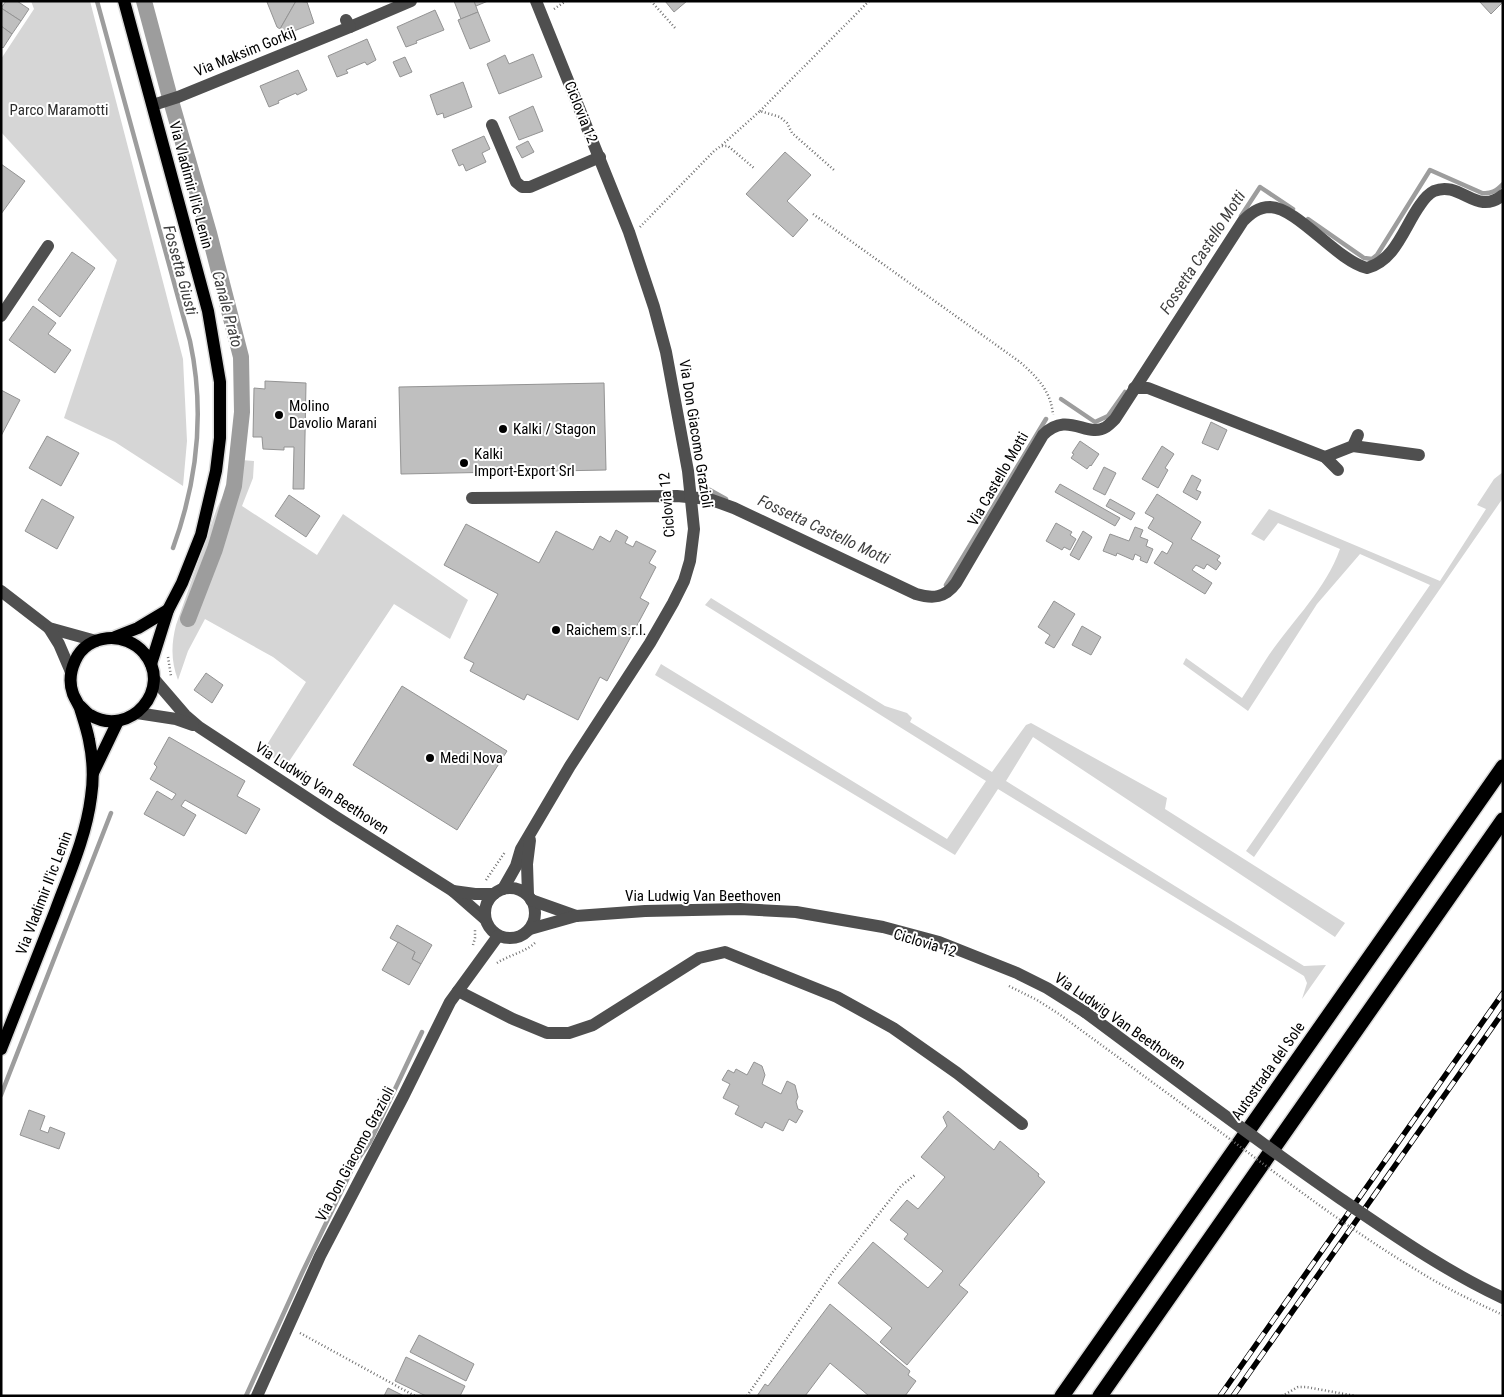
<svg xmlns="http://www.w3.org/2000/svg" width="1504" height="1397" font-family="'Roboto Condensed',sans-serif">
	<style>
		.green { fill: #d6d6d6 }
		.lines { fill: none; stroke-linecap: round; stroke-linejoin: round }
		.stream { stroke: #9d9d9d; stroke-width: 4.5 }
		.canal { stroke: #9d9d9d; stroke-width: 16 }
		.building { fill: #bfbfbf; stroke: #939393 }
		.major-casing { stroke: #dbdbdb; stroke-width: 15 }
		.highway-casing { stroke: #dbdbdb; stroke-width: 18 }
		.path { stroke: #717171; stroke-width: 2.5; stroke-dasharray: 1 2.5; stroke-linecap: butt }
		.minor { stroke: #4f4f4f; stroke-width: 12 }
		.major { stroke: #000; stroke-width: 12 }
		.highway { stroke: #000; stroke-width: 15 }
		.rail-casing { stroke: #000; stroke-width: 5.5 }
		.rail { stroke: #fff; stroke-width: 4; stroke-dasharray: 11; stroke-linecap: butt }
		.path-bridge { stroke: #717171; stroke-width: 2.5; stroke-dasharray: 1 2.5; stroke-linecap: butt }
		.minor-bridge { stroke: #4f4f4f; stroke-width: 12 }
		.poi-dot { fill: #000; stroke: #fff; stroke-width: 2 }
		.labels { text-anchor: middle; stroke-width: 4; stroke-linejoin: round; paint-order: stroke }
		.street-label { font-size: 15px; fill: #000; stroke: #fff }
		.park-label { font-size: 15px; fill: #2d2d2d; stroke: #fff }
		.poi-label { font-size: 15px; fill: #000; stroke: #fff; text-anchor: start }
		.water-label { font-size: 16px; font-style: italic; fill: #3e3e3e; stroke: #fff }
	</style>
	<rect width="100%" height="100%" fill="#fff"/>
	<g class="green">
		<polygon points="31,1 90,1 183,359 187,441 183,486 115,442 64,418 117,260 1,132 1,59 34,9"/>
		<path d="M241,460l13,1 -1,17 -11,28 75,49 26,-41 125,86 -18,39 -56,-35 -108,162 -23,-15 43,-69 -33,-25 -68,-38 -17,32 -10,29c-7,-19 -7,-35 -2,-55l41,-117z"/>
		<path d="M1503,472v26l-249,359 -8,-6 184,-266 -70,-31 -43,50 -69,107 -65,-47 3,-6 56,40c9,-13 16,-27 25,-40 24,-36 58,-67 73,-109l-62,-26 -14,18 -13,-7 18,-25 171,72 46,-72 -9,-4 17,-26z"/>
		<polygon points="711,598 885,706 907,713 912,718 910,722 992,772 1026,725 1031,723 1167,798 1165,809 1345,923 1335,937 1033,737 1006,781 1304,966 1326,965 1302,999 1307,983 1304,976 998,789 955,855 655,675 661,664 947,839 986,781 705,605"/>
	</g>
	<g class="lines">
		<g class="stream">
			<path d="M97,1l93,340c15,70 7,141 -17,207"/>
			<polyline points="1241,216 1260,187 1293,209"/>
			<path d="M1308,219l56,39 8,1 5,-4 53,-85 52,23c9,1 14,-2 21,-9"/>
			<polyline points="1061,399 1095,422 1108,416 1125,392"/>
			<polyline points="708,489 726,499"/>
			<polyline points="946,585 1046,419"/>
			<polyline points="1,1095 111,813"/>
			<polyline points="246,1396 302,1273 354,1165 370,1142 422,1032"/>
		</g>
		<polyline class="canal" points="144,1 169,94 209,233 241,357 242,412 234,486 215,549 188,619"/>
	</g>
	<g class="building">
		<polygon points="6,1 17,1 29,9 21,21 1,8"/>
		<polygon points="269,1 296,1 280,29 277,27 267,2"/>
		<polygon points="296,1 307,2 314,23 289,33 280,29"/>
		<polygon points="454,1 474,1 478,12 461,19"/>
		<polygon points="474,1 488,1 476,6"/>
		<polygon points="665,1 687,1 674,12"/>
		<polygon points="1479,1 1503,1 1503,2 1491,14"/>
		<polygon points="1,8 21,21 12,34 1,26"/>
		<polygon points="435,10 444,30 416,41 417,43 406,47 397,27"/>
		<polygon points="478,12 490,41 470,49 458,20"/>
		<polygon points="1,26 12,34 3,48 1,46"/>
		<polygon points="367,39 376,60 367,65 365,62 346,70 348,73 337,77 328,56"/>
		<polygon points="533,54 542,77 499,94 487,64 505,55 509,64"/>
		<polygon points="405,57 412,72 400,77 393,62"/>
		<polygon points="298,70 307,90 297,95 296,93 278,101 279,103 269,107 260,86"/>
		<polygon points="463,82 472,107 444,118 443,113 437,115 430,95"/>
		<polygon points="533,106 543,131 519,140 509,117"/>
		<polygon points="484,136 490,149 482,153 486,162 466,171 463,164 459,166 452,150"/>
		<polygon points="528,141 534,152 522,158 516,147"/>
		<polygon points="785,152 811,175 787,201 808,220 793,237 746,194"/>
		<polygon points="1,164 25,181 1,214"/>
		<polygon points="72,252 95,268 60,317 38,300"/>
		<polygon points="33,306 56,323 48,334 71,350 55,373 9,340"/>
		<polygon points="265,381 306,383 304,489 293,489 294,447 284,447 284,450 263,449 262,437 253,437 254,388 265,389"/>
		<polygon points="604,383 606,470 401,474 399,387"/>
		<polygon points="1,390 20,400 1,436"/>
		<polygon points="1211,422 1227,430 1218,450 1202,443"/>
		<polygon points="47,436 79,453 61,486 29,468"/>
		<polygon points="1080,441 1099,454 1091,466 1090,465 1087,469 1071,458 1074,454 1072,453"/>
		<polygon points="1162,446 1174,454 1165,468 1168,470 1158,488 1142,479"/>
		<polygon points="1104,467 1116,473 1105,495 1093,489"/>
		<polygon points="1192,475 1201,480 1196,490 1201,492 1197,500 1183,492"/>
		<polygon points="1060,484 1120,518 1115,526 1055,492"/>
		<polygon points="1157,494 1201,522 1191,539 1220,556 1217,560 1221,563 1216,570 1207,564 1204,569 1196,565 1192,570 1212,583 1205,594 1154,563 1162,551 1167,554 1173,543 1148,528 1154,518 1145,513"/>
		<polygon points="289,495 320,516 306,537 275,516"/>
		<polygon points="42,499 74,517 57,549 25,531"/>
		<polygon points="1110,499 1135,513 1131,520 1106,506"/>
		<polygon points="1056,523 1072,532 1070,535 1076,539 1070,550 1064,547 1062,550 1046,541"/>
		<polygon points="466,524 539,563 556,531 593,550 600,536 610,542 616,530 628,537 625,543 633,547 636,541 656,551 649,563 656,567 640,598 649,603 607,681 600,677 578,720 527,694 524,700 470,671 474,663 464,658 498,594 444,565"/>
		<polygon points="1135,527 1143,530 1140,537 1148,540 1146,546 1153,549 1147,563 1140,560 1141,557 1135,554 1133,560 1117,553 1116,556 1103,551 1110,534 1129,541"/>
		<polygon points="1083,531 1092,537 1079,560 1070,555"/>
		<polygon points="1054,601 1075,614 1054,648 1045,643 1050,635 1038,627"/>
		<polygon points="1082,626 1101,637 1091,655 1072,645"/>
		<polygon points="206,673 223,685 212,703 194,690"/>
		<polygon points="402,686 507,751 457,830 353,765"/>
		<polygon points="169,737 245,781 237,796 260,809 246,834 185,800 181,806 196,815 184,836 144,814 157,791 172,800 176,794 150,779 157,767 154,764"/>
		<polygon points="397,925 432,945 421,964 412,959 415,952 390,938"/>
		<polygon points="398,942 415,952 412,959 421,964 409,985 382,970"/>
		<polygon points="754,1062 762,1066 765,1075 762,1084 781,1094 787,1081 795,1085 798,1097 796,1102 798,1109 803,1111 796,1123 789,1119 783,1131 765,1122 762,1128 735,1114 739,1106 723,1098 730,1084 722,1080 728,1070 734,1073 736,1069 747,1075"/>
		<polygon points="29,1110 45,1116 40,1130 48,1133 50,1127 65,1133 59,1149 20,1135"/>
		<polygon points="948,1111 994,1150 1000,1141 1039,1174 1038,1176 1045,1182 959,1285 968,1292 907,1365 880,1342 892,1328 838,1283 873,1242 928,1288 943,1271 904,1239 908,1234 890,1220 907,1200 918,1209 945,1177 921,1157 947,1126 943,1117"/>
		<polygon points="830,1304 910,1371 908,1375 916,1381 905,1396 869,1396 830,1363 805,1396 757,1396 765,1384 768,1386"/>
		<polygon points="419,1335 474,1364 466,1381 410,1352"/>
		<polygon points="406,1357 465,1386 460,1396 426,1396 395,1381"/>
		<polygon points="388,1388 404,1396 384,1396"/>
	</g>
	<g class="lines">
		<g class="major-casing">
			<g id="major">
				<polyline points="124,1 208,311 220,382 220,438 216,471 201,535 182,583 168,610 151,664"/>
				<polyline points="115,637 138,628 168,610"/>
				<polyline points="93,773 118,721"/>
				<path d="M1,1049c18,-46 36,-92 54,-137 14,-38 31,-75 36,-115 3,-19 2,-38 -2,-57 -2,-11 -6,-22 -9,-32 -2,-5 -5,-9 -7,-14 -4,-11 -3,-22 2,-33 12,-28 51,-30 69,-8 30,35 -14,86 -54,62 -4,-2 -7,-7 -11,-10"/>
			</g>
		</g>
		<g class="highway-casing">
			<g id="highway">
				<polyline points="1062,1396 1503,767"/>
				<polyline points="1100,1396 1503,820"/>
			</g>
		</g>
		<g class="path">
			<polyline points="651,1 676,29"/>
			<polyline points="554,9 566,1"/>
			<polyline points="760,111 869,1"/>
			<polyline points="722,145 760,111 780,117 787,123 792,133 834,170"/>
			<path d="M813,214l207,148c17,15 31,29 33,53"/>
			<polyline points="640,227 714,151 721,146 728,146 754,168"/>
			<polyline points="168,657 171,676"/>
			<polyline points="486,880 505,852"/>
			<polyline points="473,945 475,938 475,929"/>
			<path d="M497,963c12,-8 29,-11 39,-21"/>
			<polyline points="1009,986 1037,1000 1059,1014 1215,1128"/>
			<polyline points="300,1333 415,1396"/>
			<polyline points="747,1396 832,1273 901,1186 915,1175"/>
			<polyline points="1282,1396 1298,1387 1306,1387 1356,1396"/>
		</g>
		<g class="minor">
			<polyline points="350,27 411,1"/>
			<polyline points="153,105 178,97 350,27 346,20"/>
			<polyline points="492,125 516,182 522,187 530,187 600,157"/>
			<polyline points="1,316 48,246"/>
			<polyline points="1134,388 1148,388 1325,457 1338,470"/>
			<polyline points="1353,446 1419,455"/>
			<polyline points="1325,457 1353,446 1358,435"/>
			<path d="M472,498l205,-2 32,3 25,9 182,86c17,5 29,4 40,-11l87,-148c25,-25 44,4 63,-8 3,-2 6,-5 9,-8l128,-198c7,-7 15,-14 27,-14 28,1 66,53 97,61 29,-8 37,-41 53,-63 4,-6 8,-11 14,-14 27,-11 42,26 69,4"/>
			<polyline points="1,591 49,628 96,641"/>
			<polyline points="49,628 59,644 71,672"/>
			<polyline points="154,679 185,715 199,727 336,817 453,891 485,919"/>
			<polyline points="137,713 176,719 193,725"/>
			<circle cx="510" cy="913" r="25"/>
			<polyline points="503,889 516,866 521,849 570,766 650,643 673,603 684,581 690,561 694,529 688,471 666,352 654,307 629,232 536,1"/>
			<polyline points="453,891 475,894 494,894"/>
			<polyline points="528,895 527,864 530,840"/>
			<polyline points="531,900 576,916"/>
			<polyline points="530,929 576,916 645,911 740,909 796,912 883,927 939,942 1017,973 1047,988 1085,1012"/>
			<polyline points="458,991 513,1019 547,1033 569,1033 593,1025 699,958 725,952 837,997 893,1028 957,1073 1022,1124"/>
			<polyline points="257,1396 320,1256 403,1097 450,1002 498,936"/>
		</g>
		<use href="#major" class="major"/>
		<use href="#highway" class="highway"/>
		<g class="rail-casing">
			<g id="rail">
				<polyline points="1220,1396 1503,993"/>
				<polyline points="1233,1396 1503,1012"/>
			</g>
		</g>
		<use href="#rail" class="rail"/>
		<path class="path-bridge" d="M1215,1128c65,48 130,99 200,141 28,18 58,32 88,46"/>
		<path class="minor-bridge" d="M1085,1012c85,63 169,127 256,187 53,36 104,72 162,99"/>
	</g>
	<g class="poi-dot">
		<circle cx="279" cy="415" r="5"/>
		<circle cx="503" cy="429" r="5"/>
		<circle cx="464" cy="463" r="5"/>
		<circle cx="556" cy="630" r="5"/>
		<circle cx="430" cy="758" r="5"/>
	</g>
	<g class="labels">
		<g class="street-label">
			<text transform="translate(245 52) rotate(-22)" y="5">Via Maksim Gorkij</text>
			<text transform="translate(581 112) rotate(68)" y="5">Ciclovia 12</text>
			<text transform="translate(191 185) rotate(75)" y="5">Via Vladimir Il'ic Lenin</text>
			<text transform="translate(696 434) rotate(81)" y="5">Via Don Giacomo Grazioli</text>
			<text transform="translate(998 479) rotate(-60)" y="5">Via Castello Motti</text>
			<text transform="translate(667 505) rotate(-95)" y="5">Ciclovia 12</text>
			<text transform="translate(322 788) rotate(33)" y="5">Via Ludwig Van Beethoven</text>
			<text transform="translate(44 893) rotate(-69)" y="5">Via Vladimir Il'ic Lenin</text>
			<text x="703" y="901">Via Ludwig Van Beethoven</text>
			<text transform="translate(925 943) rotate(17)" y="5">Ciclovia 12</text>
			<text transform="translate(1120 1021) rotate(35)" y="5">Via Ludwig Van Beethoven</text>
			<text transform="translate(1268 1071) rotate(-55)" y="5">Autostrada del Sole</text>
			<text transform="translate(355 1154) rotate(-62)" y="5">Via Don Giacomo Grazioli</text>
		</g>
		<g class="park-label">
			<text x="59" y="115">Parco Maramotti</text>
		</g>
		<g class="poi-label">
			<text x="289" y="411">Molino<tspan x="289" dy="17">Davolio Marani</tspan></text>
			<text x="513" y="434">Kalki / Stagon</text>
			<text x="474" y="459">Kalki<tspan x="474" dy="17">Import-Export Srl</tspan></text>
			<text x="566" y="635">Raichem s.r.l.</text>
			<text x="440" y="763">Medi Nova</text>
		</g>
		<g class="water-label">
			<text transform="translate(1202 252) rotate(-57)" y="6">Fossetta Castello Motti</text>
			<text transform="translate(181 270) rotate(75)" y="6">Fossetta Giusti</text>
			<text transform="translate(228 309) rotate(75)" y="6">Canale Prato</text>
			<text transform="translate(824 529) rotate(25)" y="6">Fossetta Castello Motti</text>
		</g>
	</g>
	<rect width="1504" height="1397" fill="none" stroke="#000000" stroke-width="5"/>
</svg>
